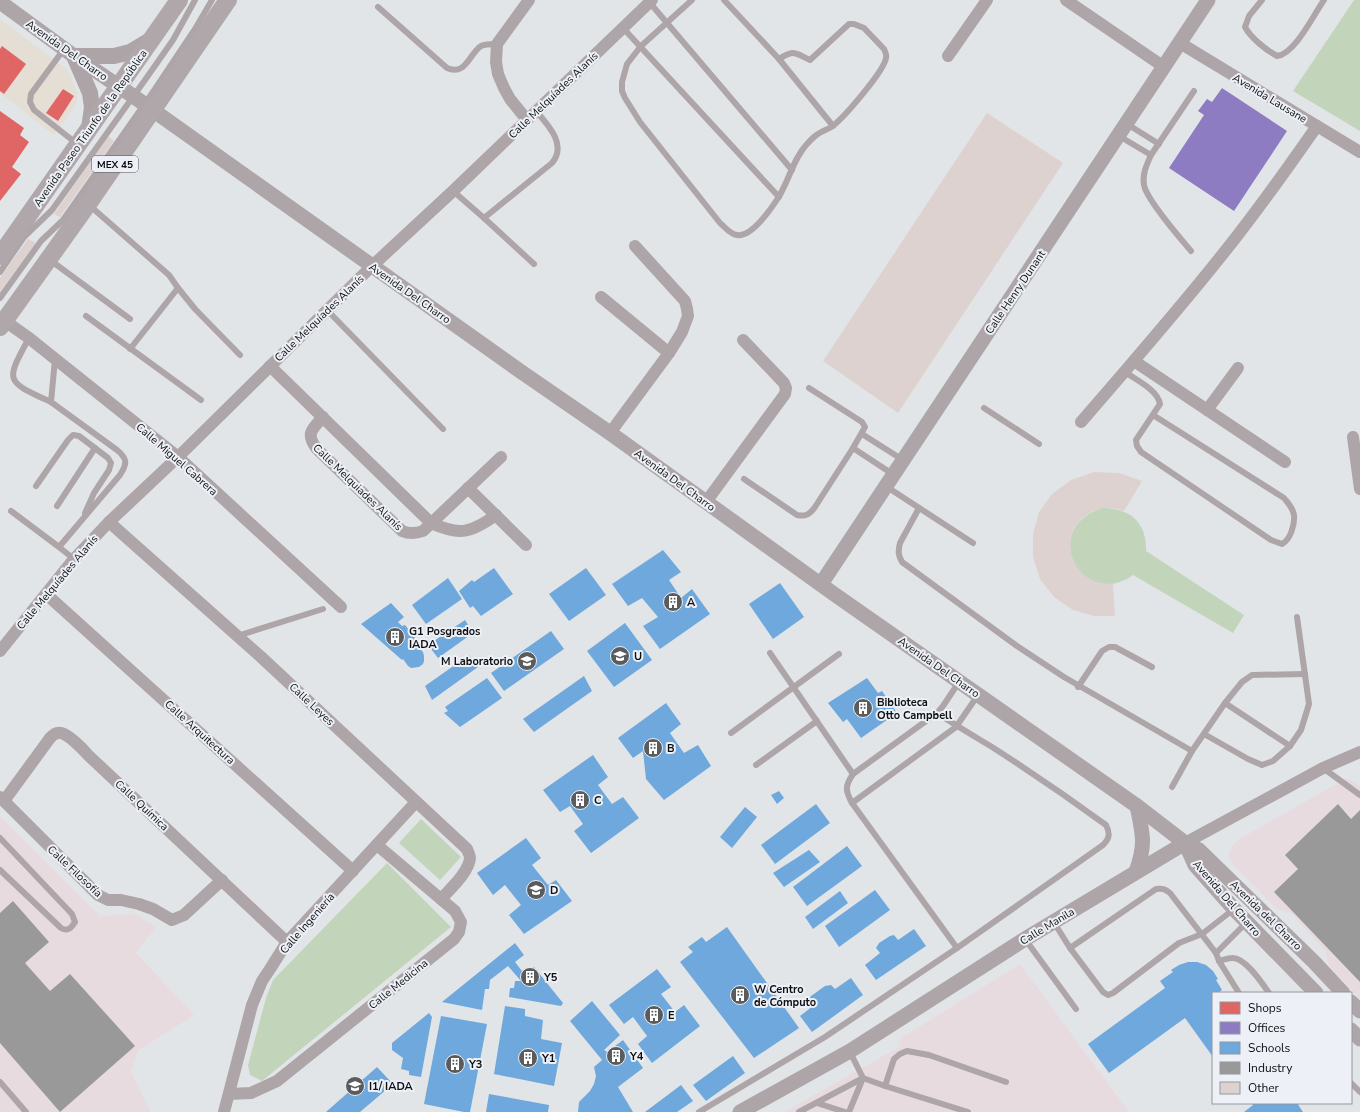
<svg xmlns="http://www.w3.org/2000/svg" width="1360" height="1112" font-family="'Nunito Sans',sans-serif">
	<style>
		.commercial { fill: #e4ded4 }
		.industrial { fill: #e8dbdf }
		.green { fill: #c2d5bb }
		.shops { fill: #e06666 }
		.offices { fill: #8e7cc3 }
		.schools { fill: #6fa8dc }
		.industry { fill: #999 }
		.building { fill: #ddd2cf }
		.lines { fill: none; stroke-linecap: round; stroke-linejoin: round }
		.service { stroke: #ada5a7; stroke-width: 6 }
		.minor { stroke: #ada5a7; stroke-width: 12 }
		.tertiary { stroke: #ada5a7; stroke-width: 15 }
		.secondary { stroke: #aca4a7; stroke-width: 16 }
		.primary { stroke: #afa7aa; stroke-width: 18 }
		.labels { text-anchor: middle; stroke-width: 4; stroke-linejoin: round; paint-order: stroke }
		.shield { fill: #edf1f7; stroke: #525457; stroke-width: 1 }
		.shield-label { font-size: 10px; font-weight: bold; fill: #0f1012 }
		.street-label { font-size: 11px; fill: #0f1012; stroke: #edf1f7 }
		.poi-label { font-size: 11px; font-weight: bold; fill: #0f1012; stroke: #edf1f7; text-anchor: start }
	</style>
	<rect width="100%" height="100%" fill="#e2e5e8"/>
	<polygon class="commercial" points="0,19 69,71 77,93 77,103 54,135 0,93"/>
	<g class="industrial">
		<polygon points="1347,778 1360,786 1360,999 1329,966 1325,950 1291,913 1277,909 1232,864 1228,855 1233,845 1239,839"/>
		<polygon points="0,816 100,916 136,914 156,927 136,953 194,1015 138,1051 131,1072 151,1112 0,1112"/>
		<polygon points="1020,964 1129,1112 784,1112 899,1047 901,1038"/>
	</g>
	<g class="green">
		<polygon points="1354,0 1360,0 1360,131 1293,91"/>
		<path d="M1102,508c28,0 45,14 44,43l98,64 -11,18 -100,-58c-3,2 -7,5 -11,6 -45,19 -80,-53 -20,-73z"/>
		<polygon points="421,819 461,857 440,880 399,843"/>
		<polygon points="387,863 451,927 262,1081 250,1075 248,1065 266,998 273,980"/>
	</g>
	<g class="shops">
		<polygon points="2,46 26,64 4,94 0,91 0,49"/>
		<polygon points="63,89 74,96 58,121 46,113"/>
		<polygon points="0,111 24,128 20,135 29,142 12,167 21,174 0,201"/>
	</g>
	<polygon class="offices" points="1222,88 1287,131 1234,211 1169,168 1204,115 1198,111 1207,99 1212,102"/>
	<g class="schools">
		<polygon points="663,550 681,572 669,580 681,598 692,589 710,614 660,649 643,626 658,617 642,598 628,606 612,584"/>
		<polygon points="494,568 513,594 481,616 473,606 470,608 459,591 472,580 474,582"/>
		<polygon points="586,568 606,595 569,621 549,594"/>
		<polygon points="448,578 462,599 426,624 412,605"/>
		<polygon points="780,583 804,617 773,639 749,604"/>
		<polygon points="391,603 404,617 398,622 402,626 405,625 422,647 418,650 421,650 423,652 424,656 424,661 423,664 419,667 411,668 408,666 403,659 402,660 361,624"/>
		<polygon points="465,620 473,633 438,658 428,645"/>
		<polygon points="625,623 652,660 614,687 587,651"/>
		<polygon points="551,631 564,649 504,691 491,673"/>
		<polygon points="469,655 478,667 432,700 425,686"/>
		<polygon points="584,676 592,691 534,732 523,719"/>
		<polygon points="487,678 502,698 460,727 444,713 448,711 445,707"/>
		<polygon points="867,678 878,693 882,691 897,713 861,738 847,719 843,722 828,703"/>
		<polygon points="666,703 681,724 670,733 684,753 698,745 711,766 664,800 646,779 643,751 633,758 618,738"/>
		<polygon points="593,755 608,777 598,785 612,804 623,797 639,818 591,853 574,831 583,824 570,806 560,812 543,790"/>
		<polygon points="779,791 784,798 777,804 771,795"/>
		<polygon points="816,804 830,823 775,864 761,845"/>
		<polygon points="745,807 757,817 732,848 720,837"/>
		<polygon points="526,838 541,858 532,865 548,885 556,880 572,901 524,934 509,915 521,905 505,885 493,895 477,873"/>
		<polygon points="847,846 862,866 807,906 793,887"/>
		<polygon points="809,850 820,862 784,887 773,873"/>
		<polygon points="875,890 890,910 839,947 825,926"/>
		<polygon points="840,891 848,903 813,929 805,917"/>
		<polygon points="727,927 799,1028 754,1058 680,962 693,952 688,947 702,937 706,942"/>
		<polygon points="914,929 926,946 876,980 865,965 880,953 876,948 879,943 890,936 894,935 898,940"/>
		<polygon points="515,943 524,955 515,962 525,975 534,967 563,1003 561,1006 509,997 510,988 514,988 515,981 521,981 508,966 490,980 489,989 485,989 482,1010 442,1002"/>
		<polygon points="1188,962 1197,962 1206,965 1213,971 1218,979 1216,980 1222,990 1218,993 1213,993 1213,1057 1185,1018 1109,1073 1088,1044 1165,988 1160,981 1173,972 1171,970 1179,965"/>
		<polygon points="657,969 671,987 661,994 675,1012 684,1005 700,1026 652,1063 638,1044 647,1036 633,1017 624,1024 609,1005"/>
		<polygon points="851,978 863,995 812,1032 800,1016 813,1006 808,1001 811,996 825,986 831,985 835,989"/>
		<polygon points="592,1001 620,1035 604,1050 607,1052 623,1040 643,1068 618,1087 633,1112 578,1112 579,1102 590,1091 594,1084 596,1076 594,1067 602,1060 570,1021"/>
		<polygon points="505,1006 525,1009 525,1016 543,1020 541,1039 562,1043 554,1086 494,1074"/>
		<polygon points="429,1013 432,1017 421,1077 409,1075 409,1071 401,1069 403,1058 392,1050 392,1043"/>
		<polygon points="441,1016 487,1024 470,1112 464,1112 424,1104"/>
		<polygon points="733,1056 745,1073 706,1101 693,1085"/>
		<polygon points="377,1067 393,1084 360,1112 326,1112"/>
		<polygon points="681,1085 693,1101 677,1112 645,1112"/>
		<polygon points="489,1094 549,1105 548,1112 486,1112"/>
		<polygon points="1252,1103 1297,1103 1303,1112 1244,1112 1253,1105"/>
	</g>
	<g class="industry">
		<polygon points="1338,804 1351,819 1360,810 1360,982 1274,892 1298,869 1285,855"/>
		<polygon points="13,901 49,942 25,963 50,991 70,974 135,1046 60,1112 0,1043 0,913"/>
	</g>
	<g class="building">
		<polygon points="987,113 1063,163 898,413 823,361"/>
		<polygon points="108,136 114,141 60,217 54,214"/>
		<polygon points="28,239 36,243 0,292 0,278"/>
		<polygon points="1094,472 1119,473 1142,481 1124,511 1113,508 1102,508 1091,512 1081,519 1074,528 1070,541 1071,554 1076,566 1085,576 1096,582 1109,584 1113,583 1115,616 1094,616 1073,610 1054,597 1040,579 1033,557 1033,534 1039,512 1052,494 1071,480"/>
	</g>
	<g class="lines">
		<g class="service">
			<path d="M692,0l-51,46 -14,18 -5,18v9l3,7 15,24 80,101c5,4 10,11 17,12 14,3 34,-26 41,-37 11,-17 15,-39 29,-54 3,-3 7,-8 11,-10 5,-4 12,-5 16,-9 12,-10 50,-54 52,-67 1,-4 -1,-6 -2,-9l-20,-21 -10,-4h-5l-39,36c-15,-7 -16,-11 -31,-1"/>
			<polyline points="724,0 779,59 833,126"/>
			<path d="M1262,0l-13,16 -4,11c6,11 21,23 32,29 18,-2 37,-42 47,-56"/>
			<polyline points="650,3 792,170"/>
			<path d="M378,7l69,61c19,8 22,-14 34,-22 4,-2 11,-2 16,-2"/>
			<polyline points="623,28 779,197"/>
			<polyline points="64,49 31,94 30,102 34,110 76,143"/>
			<polyline points="1127,124 1159,144"/>
			<polyline points="1119,136 1151,155 1194,91"/>
			<path d="M1151,155c-4,9 -9,19 -7,30 2,14 36,53 47,66"/>
			<polyline points="453,191 484,218 534,264"/>
			<polyline points="89,205 169,275 178,288 195,309 240,355"/>
			<path d="M484,218l68,-55c15,-18 -3,-37 -16,-52"/>
			<polyline points="50,260 130,319"/>
			<polyline points="0,272 24,237 52,210 145,80 173,40 195,0"/>
			<polyline points="0,298 41,241 63,220 155,89 195,29 212,0"/>
			<polyline points="327,310 443,429"/>
			<polyline points="86,316 201,400"/>
			<path d="M29,338c-24,44 -24,43 22,64"/>
			<polyline points="130,349 178,288"/>
			<path d="M55,359l-4,43 66,48c11,9 10,14 3,25l-61,72"/>
			<path d="M1125,372c11,8 33,18 35,32l-24,36 1,6 4,6 130,88 11,4c8,-4 13,-19 12,-29 -1,-7 -6,-12 -10,-17l-131,-83"/>
			<polyline points="984,408 1039,444"/>
			<polyline points="862,434 903,460"/>
			<polyline points="853,448 894,475"/>
			<path d="M744,479l53,36c9,2 13,-1 18,-8l38,-59 12,-21 -3,-5 -53,-34"/>
			<polyline points="36,486 68,440 73,435 79,436 108,458 111,463 109,470 94,493 85,513"/>
			<polyline points="887,487 973,543"/>
			<polyline points="57,506 95,448"/>
			<path d="M919,508l-19,35c-2,8 -2,12 2,19l115,84 47,31 128,74 33,-48 17,-21 10,-7 53,-1"/>
			<polyline points="11,511 59,547 74,559"/>
			<polyline points="237,636 323,609"/>
			<polyline points="770,653 853,774"/>
			<polyline points="1078,687 1102,651 1109,647 1115,647 1152,667"/>
			<polyline points="1225,703 1290,746"/>
			<polyline points="731,733 839,654"/>
			<polyline points="1204,734 1248,759 1262,765 1273,761 1290,746 1301,730 1309,704 1297,617"/>
			<polyline points="756,765 817,721"/>
			<polyline points="1323,768 1360,795"/>
			<polyline points="1172,787 1192,751"/>
			<polyline points="852,803 956,727 978,695"/>
			<path d="M0,838l72,76 3,8c-4,6 -7,10 -14,6l-61,-58"/>
			<path d="M1053,921l17,27 86,-59c6,-1 9,0 14,4l46,60 3,8 20,32"/>
			<polyline points="1025,939 1076,1009"/>
			<path d="M957,948l-105,-145c-7,-13 -7,-17 1,-29l84,-61 6,-7 16,-24"/>
			<polyline points="1070,948 1103,992 1108,995 1113,993 1179,943 1202,934 1234,909"/>
			<polyline points="1216,953 1247,922"/>
			<path d="M1219,961c4,-1 9,-3 13,-3 13,-1 30,25 37,35"/>
			<polyline points="850,1052 863,1078 885,1086 894,1059 900,1054 907,1051 929,1055 1006,1082"/>
			<polyline points="0,1082 26,1112"/>
			<polyline points="1351,1083 1360,1092"/>
			<polyline points="885,1086 968,1112"/>
			<polyline points="817,1103 845,1112"/>
			<path d="M699,1112l126,-75 132,-89 146,-103c7,-7 7,-12 3,-20 -37,-27 -75,-53 -114,-78 -18,-11 -37,-22 -55,-34"/>
			<polyline points="799,1112 863,1078"/>
			<polyline points="849,1112 863,1078"/>
		</g>
		<g class="minor">
			<polyline points="1066,0 1164,67"/>
			<polyline points="1180,43 1360,152"/>
			<polyline points="948,56 987,0"/>
			<polyline points="527,120 510,99 504,88 498,74 496,62 497,44 529,0"/>
			<polyline points="601,297 669,353"/>
			<polyline points="5,321 29,338 178,457 341,607"/>
			<polyline points="1134,361 1285,462"/>
			<path d="M270,366l161,157c29,13 40,10 65,-8"/>
			<polyline points="1207,410 1238,368"/>
			<path d="M323,417c-11,12 -18,17 -6,32l85,82c7,3 13,3 21,0l78,-74"/>
			<path d="M1081,422c46,-53 93,-107 137,-162 35,-43 67,-88 99,-134"/>
			<polyline points="610,433 669,353 682,332 688,316 687,309 685,301 635,246"/>
			<polyline points="1353,437 1360,489"/>
			<polyline points="468,488 526,545"/>
			<polyline points="706,502 785,394 786,388 784,383 743,340"/>
			<path d="M109,522l151,134 207,193c1,3 3,6 3,9 -1,14 -20,31 -29,41"/>
			<polyline points="46,594 353,871"/>
			<polyline points="0,651 74,559 109,522 178,457 372,266 453,191 652,0"/>
			<polyline points="0,797 98,895 108,900 121,900 139,904 153,909 172,920 184,915 222,880"/>
			<path d="M4,801l46,-63c3,-3 6,-6 11,-5 7,1 22,16 27,22l199,187"/>
			<polyline points="1185,843 1323,768 1360,752"/>
			<polyline points="229,1094 251,1093 277,1081 454,939 459,932 461,922 455,911 377,845"/>
			<polyline points="224,1112 252,1005 262,981 270,969 287,942 416,802"/>
		</g>
		<g class="tertiary">
			<polyline points="0,2 74,56 133,96 520,371 610,433 834,594 1137,806 1185,843 1195,865 1234,909 1316,993"/>
			<polyline points="821,584 1208,0"/>
			<polyline points="1185,843 1199,850 1314,962 1343,993"/>
			<path d="M1136,872c10,-28 7,-37 1,-66"/>
			<polyline points="1351,1002 1360,1011"/>
			<polyline points="1351,1030 1360,1039"/>
			<polyline points="740,1112 850,1051 1025,939 1185,843"/>
		</g>
		<polyline class="secondary" points="89,129 92,107 90,93 74,56 114,56 130,52 150,40"/>
		<g class="primary">
			<polyline points="0,256 179,0"/>
			<polyline points="0,327 88,204 228,0"/>
		</g>
	</g>
	<defs>
		<g id="building-disc" transform="scale(1)"><circle r="9.5" fill="#595b5d" stroke="#edf1f7"/><path d="M-4-6H4V6H1V3H-1V6H-4ZM-2.5-4.3h1.7v1.8h-1.7ZM.8-4.3h1.7v1.8H.8ZM-2.5-1h1.7V.8h-1.7ZM.8-1h1.7V.8H.8Z" fill="#fff"/></g>
		<g id="school-disc" transform="scale(1)"><circle r="9.5" fill="#595b5d" stroke="#edf1f7"/><path d="M0-5L7-2L0 1L-7-2ZM-4 1L0 2.5L4 1V4Q0 6-4 4Z" fill="#fff"/></g>
		<g id="university-disc" transform="scale(1)"><circle r="9.5" fill="#595b5d" stroke="#edf1f7"/><path d="M0-5L7-2L0 1L-7-2ZM-4 1L0 2.5L4 1V4Q0 6-4 4Z" fill="#fff"/></g>
	</defs>
	<g fill-rule="evenodd">
		<use href="#building-disc" x="673" y="602"/>
		<use href="#building-disc" x="395" y="637"/>
		<use href="#school-disc" x="620" y="656"/>
		<use href="#school-disc" x="527" y="661"/>
		<use href="#building-disc" x="863" y="708"/>
		<use href="#building-disc" x="653" y="748"/>
		<use href="#building-disc" x="580" y="800"/>
		<use href="#university-disc" x="536" y="890"/>
		<use href="#building-disc" x="530" y="977"/>
		<use href="#building-disc" x="740" y="995"/>
		<use href="#building-disc" x="654" y="1015"/>
		<use href="#building-disc" x="616" y="1056"/>
		<use href="#building-disc" x="528" y="1058"/>
		<use href="#building-disc" x="455" y="1064"/>
		<use href="#school-disc" x="355" y="1086"/>
	</g>
	<g class="labels">
		<rect class="shield" x="92" y="156" width="46" height="16" rx="3"/>
		<g class="shield-label">
			<text x="115" y="168">MEX 45</text>
		</g>
		<g class="street-label">
			<text transform="translate(67 50) rotate(35)" y="4">Avenida Del Charro</text>
			<text transform="translate(553 95) rotate(-44)" y="4">Calle Melquíades Alanís</text>
			<text transform="translate(1270 98) rotate(31)" y="4">Avenida Lausane</text>
			<text transform="translate(90 128) rotate(-55)" y="4">Avenida Paseo Triunfo de la República</text>
			<text transform="translate(1015 292) rotate(-56)" y="4">Calle Henry Dunant</text>
			<text transform="translate(410 293) rotate(35)" y="4">Avenida Del Charro</text>
			<text transform="translate(319 318) rotate(-44)" y="4">Calle Melquíades Alanís</text>
			<text transform="translate(177 459) rotate(41)" y="4">Calle Miguel Cabrera</text>
			<text transform="translate(675 480) rotate(36)" y="4">Avenida Del Charro</text>
			<text transform="translate(358 487) rotate(44)" y="4">Calle Melquiades Alanís</text>
			<text transform="translate(57 582) rotate(-50)" y="4">Calle Melquíades Alanís</text>
			<text transform="translate(939 667) rotate(35)" y="4">Avenida Del Charro</text>
			<text transform="translate(312 704) rotate(43)" y="4">Calle Leyes</text>
			<text transform="translate(200 732) rotate(42)" y="4">Calle Arquitectura</text>
			<text transform="translate(142 805) rotate(43)" y="4">Calle Química</text>
			<text transform="translate(75 871) rotate(43)" y="4">Calle Filosofía</text>
			<text transform="translate(1227 898) rotate(49)" y="4">Avenida Del Charro</text>
			<text transform="translate(1266 915) rotate(44)" y="4">Avenida del Charro</text>
			<text transform="translate(307 923) rotate(-49)" y="4">Calle Ingeniería</text>
			<text transform="translate(1047 926) rotate(-31)" y="4">Calle Manila</text>
			<text transform="translate(398 984) rotate(-39)" y="4">Calle Medicina</text>
		</g>
		<g class="poi-label">
			<text x="687" y="606">A</text>
			<text x="409" y="635">G1 Posgrados<tspan x="409" dy="13">IADA</tspan></text>
			<text x="634" y="660">U</text>
			<text x="513" y="665" text-anchor="end">M Laboratorio</text>
			<text x="877" y="706">Biblioteca<tspan x="877" dy="13">Otto Campbell</tspan></text>
			<text x="667" y="752">B</text>
			<text x="594" y="804">C</text>
			<text x="550" y="894">D</text>
			<text x="544" y="981">Y5</text>
			<text x="754" y="993">W Centro<tspan x="754" dy="13">de Cómputo</tspan></text>
			<text x="668" y="1019">E</text>
			<text x="630" y="1060">Y4</text>
			<text x="542" y="1062">Y1</text>
			<text x="469" y="1068">Y3</text>
			<text x="369" y="1090">I1/ IADA</text>
		</g>
	</g>
	<rect x="1212" y="992" width="140" height="112" fill="#edf1f7" stroke="#94979b"/>
	<rect x="1220" y="1002" width="20" height="12" fill="#e06666" stroke="#94979b"/>
	<text x="1248" y="1012" font-size="12" fill="#0f1012">Shops</text>
	<rect x="1220" y="1022" width="20" height="12" fill="#8e7cc3" stroke="#94979b"/>
	<text x="1248" y="1032" font-size="12" fill="#0f1012">Offices</text>
	<rect x="1220" y="1042" width="20" height="12" fill="#6fa8dc" stroke="#94979b"/>
	<text x="1248" y="1052" font-size="12" fill="#0f1012">Schools</text>
	<rect x="1220" y="1062" width="20" height="12" fill="#999999" stroke="#94979b"/>
	<text x="1248" y="1072" font-size="12" fill="#0f1012">Industry</text>
	<rect x="1220" y="1082" width="20" height="12" fill="#ddd2cf" stroke="#94979b"/>
	<text x="1248" y="1092" font-size="12" fill="#0f1012">Other</text>
</svg>
